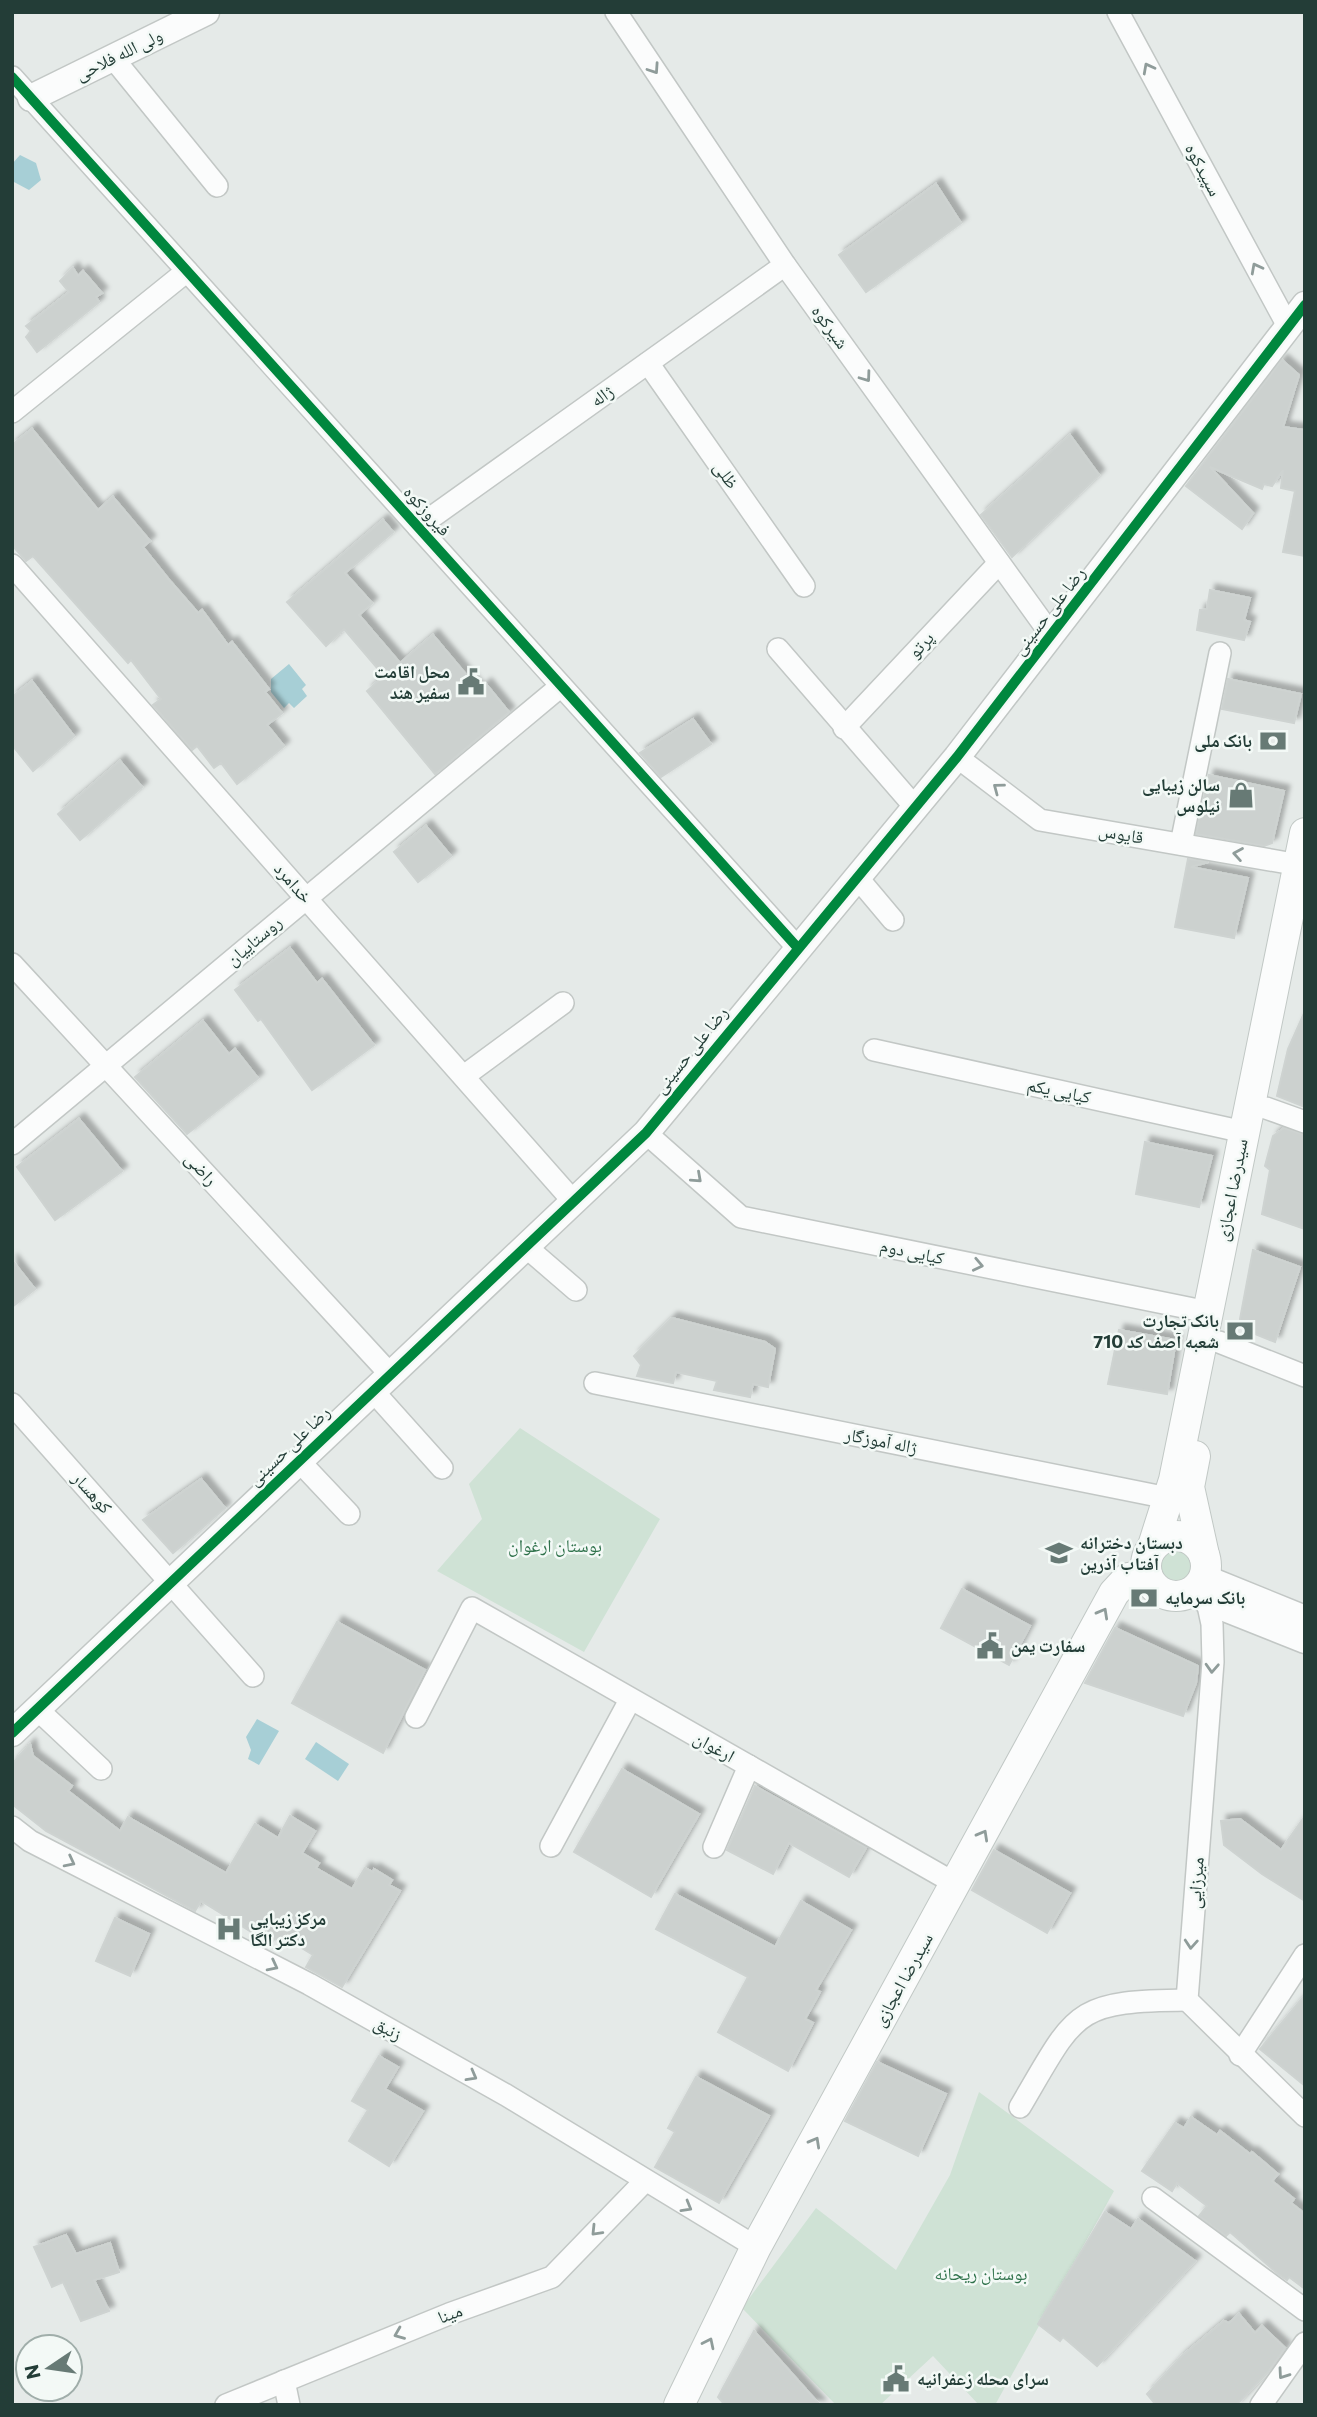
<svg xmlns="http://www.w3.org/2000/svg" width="1317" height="2417" font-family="Commissioner,'Noto Naskh Arabic',sans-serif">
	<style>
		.green { fill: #cfe2d5 }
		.water { fill: #a7cfd6 }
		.building { fill: #ccd1cf; stroke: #ced3d1; stroke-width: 2; filter: url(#shadow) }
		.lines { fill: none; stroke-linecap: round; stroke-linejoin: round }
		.minor-casing { stroke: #c2c7c5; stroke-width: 24 }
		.tertiary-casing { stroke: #c2c7c5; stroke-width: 29 }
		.secondary-casing { stroke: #c1c8c5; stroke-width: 32 }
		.minor { stroke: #fbfcfc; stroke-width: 21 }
		.tertiary { stroke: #fbfcfc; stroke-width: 26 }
		.secondary { stroke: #fbfcfc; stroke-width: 30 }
		.cycleway-casing { stroke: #f3f9f6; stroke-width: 15 }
		.cycleway { stroke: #00873e; stroke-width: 10 }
		.oneway { stroke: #8f9c9a }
		.labels { text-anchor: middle; stroke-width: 5; stroke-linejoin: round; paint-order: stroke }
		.street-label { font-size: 18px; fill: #233d37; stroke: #f3f9f6 }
		.poi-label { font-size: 18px; font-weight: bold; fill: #233d37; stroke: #f3f9f6; text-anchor: start }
		.park-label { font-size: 18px; fill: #2f724b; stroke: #f3f9f6 }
	</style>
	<defs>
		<filter id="shadow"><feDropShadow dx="5.5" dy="-5.5" stdDeviation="2" flood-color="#0004"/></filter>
	</defs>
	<rect width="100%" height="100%" fill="#e5eae8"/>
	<g class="green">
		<polygon points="520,1428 660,1519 584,1652 437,1571 482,1519 469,1484"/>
		<circle cx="1175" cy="1566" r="24"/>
		<polygon points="979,2092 1114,2191 995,2405 979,2405 933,2356 880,2405 836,2405 742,2308 816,2208 896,2270 950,2175"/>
	</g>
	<g class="water">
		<polygon points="20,155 36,163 41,180 29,190 14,182 12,164"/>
		<polygon points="289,664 306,685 302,689 307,696 294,708 289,703 284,708 271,692 271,679"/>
		<polygon points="257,1719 279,1731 259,1765 248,1759 251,1750 246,1737"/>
		<polygon points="316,1742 349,1764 338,1781 305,1759"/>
	</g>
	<g class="building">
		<polygon points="936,184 961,223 866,292 839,255"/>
		<polygon points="73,268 78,276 83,271 102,293 96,297 99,302 37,352 26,337 31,331 26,326 69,292 60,281"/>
		<polygon points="1282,360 1299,375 1283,427 1305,430 1305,556 1283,552 1295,491 1281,488 1283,470 1272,486 1264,484 1262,489 1210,467 1253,513 1242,529 1186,486"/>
		<polygon points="32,429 98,510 113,497 150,541 143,547 171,582 198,613 202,610 228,645 232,642 269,689 265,692 282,713 267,725 284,746 237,784 221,763 214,768 197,746 192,750 153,705 161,699 131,660 128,663 33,556 26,561 12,545 12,445"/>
		<polygon points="1070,435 1099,475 1012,557 981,515"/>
		<polygon points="383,520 393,532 345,573 372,603 359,615 400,663 433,635 479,690 486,684 509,712 435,774 367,691 384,676 344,629 326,646 287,602"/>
		<polygon points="1210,590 1250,598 1244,620 1250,622 1244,640 1197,630 1200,610 1207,609"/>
		<polygon points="1228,679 1301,694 1294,723 1222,709"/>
		<polygon points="32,681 74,736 33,771 12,745 12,697"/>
		<polygon points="693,719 711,744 661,777 640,753"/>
		<polygon points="120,761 142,787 80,840 58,814"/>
		<polygon points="1209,775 1284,791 1272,843 1264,846 1196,834"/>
		<polygon points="426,826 451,856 418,882 394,852"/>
		<polygon points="1188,859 1208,862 1191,867 1248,878 1234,938 1175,927"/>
		<polygon points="290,948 317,983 322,979 374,1045 312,1090 261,1019 258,1021 235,990"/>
		<polygon points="1305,1011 1305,1107 1277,1096 1288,1049"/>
		<polygon points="203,1021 229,1054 235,1049 258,1078 187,1134 135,1077"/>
		<polygon points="79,1119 122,1171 55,1220 17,1167"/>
		<polygon points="1284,1128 1305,1135 1305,1229 1262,1214 1270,1170 1265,1166 1273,1136"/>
		<polygon points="1145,1142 1212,1156 1199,1207 1136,1194"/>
		<polygon points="1253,1250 1300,1267 1275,1342 1245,1330 1240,1319"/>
		<polygon points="12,1260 35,1289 12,1307"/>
		<polygon points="672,1318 765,1342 775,1349 768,1387 753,1384 750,1397 714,1390 717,1381 676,1372 673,1383 637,1376 641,1365 634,1356"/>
		<polygon points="1119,1330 1176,1340 1167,1394 1108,1384"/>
		<polygon points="201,1479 225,1508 173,1553 143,1520"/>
		<polygon points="962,1589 1030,1626 1009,1665 941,1628"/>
		<polygon points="337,1622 425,1670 383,1753 292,1703"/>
		<polygon points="1115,1628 1198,1666 1196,1683 1183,1716 1085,1683"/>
		<polygon points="30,1744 33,1756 72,1786 68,1791 120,1831 128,1817 226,1873 255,1824 278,1838 290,1816 315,1831 302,1853 319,1863 316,1868 352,1889 365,1868 373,1872 374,1869 392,1880 389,1885 400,1891 342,1987 306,1967 313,1955 282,1936 279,1941 275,1938 271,1944 201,1901 195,1911 46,1831 12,1804 12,1764"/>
		<polygon points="622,1769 699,1814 651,1897 574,1852"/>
		<polygon points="755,1786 866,1848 849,1877 789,1843 773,1874 727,1850"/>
		<polygon points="1305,1816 1305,1901 1262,1874 1224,1845 1221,1821 1240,1819 1281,1850"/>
		<polygon points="994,1850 1070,1893 1047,1933 972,1890"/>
		<polygon points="675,1894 775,1947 801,1901 851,1930 816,1990 820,1992 805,2019 813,2023 788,2071 718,2032 748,1977 656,1929"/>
		<polygon points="115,1918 149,1934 130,1976 96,1961"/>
		<polygon points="1305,1995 1305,2086 1260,2049"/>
		<polygon points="379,2056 398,2067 385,2089 423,2111 389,2166 349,2141 368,2110 352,2101"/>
		<polygon points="877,2062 946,2094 918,2156 845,2121"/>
		<polygon points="696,2077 769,2116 719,2203 655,2167 675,2132 668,2128"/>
		<polygon points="1191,2117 1217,2135 1220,2131 1250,2154 1252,2152 1278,2174 1272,2181 1294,2199 1291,2203 1305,2214 1305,2289 1289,2277 1287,2280 1278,2274 1230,2232 1226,2236 1199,2216 1207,2206 1177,2183 1172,2191 1142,2171 1175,2123 1184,2128"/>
		<polygon points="1105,2212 1131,2229 1138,2219 1195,2261 1097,2366 1063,2337 1060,2341 1038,2324"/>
		<polygon points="66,2235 76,2254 110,2243 119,2272 94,2280 109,2311 81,2321 63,2282 52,2287 34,2247"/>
		<polygon points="1239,2314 1255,2333 1262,2326 1285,2348 1268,2372 1236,2405 1156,2405 1147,2394 1182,2356 1224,2321 1229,2323"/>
		<polygon points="754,2331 820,2405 725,2405 718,2397"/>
	</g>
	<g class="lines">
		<g class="minor-casing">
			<g id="minor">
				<polyline points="616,12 785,265 1052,636"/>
				<polyline points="1118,12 1289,328"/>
				<polyline points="113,58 217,186"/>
				<polyline points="12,77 797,947"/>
				<polyline points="648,363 804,586"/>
				<polyline points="12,412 187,271"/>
				<polyline points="418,527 785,265"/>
				<polyline points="12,565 573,1201"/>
				<polyline points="778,649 914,806"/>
				<polyline points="844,728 999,563"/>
				<polyline points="957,757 1040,820 1305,866"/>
				<polyline points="1181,844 1220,653"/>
				<polyline points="856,876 893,920"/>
				<polyline points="12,964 390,1374"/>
				<polyline points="874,1050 1244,1132"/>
				<polyline points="464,1076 563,1003"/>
				<polyline points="1266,1108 1305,1122"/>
				<polyline points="646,1133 741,1217 1208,1312"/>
				<polyline points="12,1144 561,686"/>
				<polyline points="525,1246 576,1290"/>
				<polyline points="1219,1342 1305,1376"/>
				<polyline points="595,1383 1168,1498"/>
				<polyline points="373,1391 442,1468"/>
				<polyline points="12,1404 253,1676"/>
				<polyline points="299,1461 349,1514"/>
				<polyline points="1207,1601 1212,1624 1213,1662 1187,2000 1305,2116"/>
				<polyline points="37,1709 101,1769"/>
				<polyline points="416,1717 472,1608 956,1884"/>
				<polyline points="12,1827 30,1841 309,1984 506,2095 756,2247"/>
				<polyline points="551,1846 630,1700"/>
				<polyline points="714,1847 749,1766"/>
				<polyline points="1240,2055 1305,1955"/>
				<path d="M1020,2107c56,-95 52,-106 167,-107"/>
				<polyline points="1153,2198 1305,2310"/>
				<polyline points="284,2381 289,2405"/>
				<polyline points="226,2405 449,2314 552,2277 644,2182"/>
				<polyline points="1261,2405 1305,2343"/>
			</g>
		</g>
		<g class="tertiary-casing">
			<g id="tertiary">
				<polyline points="31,98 206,12"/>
				<polyline points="1204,1578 1305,1619"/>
				<polyline points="1195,1591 1207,1601 1305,1640"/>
				<polyline points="12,1733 646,1133 957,757 1305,305"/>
			</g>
		</g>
		<g class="secondary-casing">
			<g id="secondary">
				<polyline points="1195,1456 1189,1487 1204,1555"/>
				<circle cx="1176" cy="1566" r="30"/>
				<polyline points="1153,1546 1174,1480 1305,833"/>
				<polyline points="679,2405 756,2247 1114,1593 1128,1578 1147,1575"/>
			</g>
		</g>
		<use href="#minor" class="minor"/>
		<use href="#tertiary" class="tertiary"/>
		<use href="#secondary" class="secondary"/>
		<g class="cycleway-casing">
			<g id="cycleway">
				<polyline points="12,77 797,947"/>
				<polyline points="12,1733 646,1133 957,757 1305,305"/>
			</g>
		</g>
		<use href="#cycleway" class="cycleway"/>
	</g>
	<defs><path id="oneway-chevron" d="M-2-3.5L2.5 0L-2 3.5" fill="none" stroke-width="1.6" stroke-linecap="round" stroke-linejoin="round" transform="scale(1.75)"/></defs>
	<g class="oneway">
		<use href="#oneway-chevron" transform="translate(1148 68) rotate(-118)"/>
		<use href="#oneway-chevron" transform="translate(654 69) rotate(56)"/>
		<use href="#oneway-chevron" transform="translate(1256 268) rotate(-118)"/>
		<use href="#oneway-chevron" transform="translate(866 377) rotate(54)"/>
		<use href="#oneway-chevron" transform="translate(998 788) rotate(-143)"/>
		<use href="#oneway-chevron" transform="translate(1238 854) rotate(-170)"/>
		<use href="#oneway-chevron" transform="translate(697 1178) rotate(42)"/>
		<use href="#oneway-chevron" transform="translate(978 1265) rotate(12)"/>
		<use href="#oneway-chevron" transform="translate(1103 1613) rotate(-61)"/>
		<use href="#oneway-chevron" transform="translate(1212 1668) rotate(93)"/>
		<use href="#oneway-chevron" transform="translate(983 1835) rotate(-61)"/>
		<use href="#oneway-chevron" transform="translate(70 1862) rotate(27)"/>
		<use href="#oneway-chevron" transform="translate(1191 1944) rotate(94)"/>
		<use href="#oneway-chevron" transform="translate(273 1966) rotate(27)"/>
		<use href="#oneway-chevron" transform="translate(472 2076) rotate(29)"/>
		<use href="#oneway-chevron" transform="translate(815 2142) rotate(-61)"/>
		<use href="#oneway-chevron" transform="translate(687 2207) rotate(30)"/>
		<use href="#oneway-chevron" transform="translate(596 2231) rotate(134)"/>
		<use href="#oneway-chevron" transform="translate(399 2334) rotate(158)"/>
		<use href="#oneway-chevron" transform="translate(709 2343) rotate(-64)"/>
		<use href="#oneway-chevron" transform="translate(1283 2374) rotate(125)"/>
	</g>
	<defs>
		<g id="civic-bare" transform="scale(2.1)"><path d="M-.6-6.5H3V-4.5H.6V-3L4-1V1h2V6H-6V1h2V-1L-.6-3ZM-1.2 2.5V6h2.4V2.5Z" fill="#677a75" stroke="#f3f9f6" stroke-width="2.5" paint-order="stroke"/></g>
		<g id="bank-bare" transform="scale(2.1)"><path d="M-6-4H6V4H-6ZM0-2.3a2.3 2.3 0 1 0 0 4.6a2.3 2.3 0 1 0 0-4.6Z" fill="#677a75" stroke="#f3f9f6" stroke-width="2.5" paint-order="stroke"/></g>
		<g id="shop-bare" transform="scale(2.1)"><path d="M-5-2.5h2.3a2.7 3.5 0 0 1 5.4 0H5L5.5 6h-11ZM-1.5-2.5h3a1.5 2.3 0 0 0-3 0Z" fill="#677a75" stroke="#f3f9f6" stroke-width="2.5" paint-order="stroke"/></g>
		<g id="school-bare" transform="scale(2.1)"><path d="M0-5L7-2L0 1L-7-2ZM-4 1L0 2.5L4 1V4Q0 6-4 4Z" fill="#677a75" stroke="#f3f9f6" stroke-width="2.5" paint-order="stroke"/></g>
		<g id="hospital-bare" transform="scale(2.1)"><path d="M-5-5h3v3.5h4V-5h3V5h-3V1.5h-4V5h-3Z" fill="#677a75" stroke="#f3f9f6" stroke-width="2.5" paint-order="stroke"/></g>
	</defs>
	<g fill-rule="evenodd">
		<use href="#civic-bare" x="471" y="682"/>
		<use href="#bank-bare" x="1273" y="741"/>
		<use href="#shop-bare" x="1241" y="795"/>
		<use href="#bank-bare" x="1240" y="1331"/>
		<use href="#school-bare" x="1059" y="1553"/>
		<use href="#bank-bare" x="1144" y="1598"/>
		<use href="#civic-bare" x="990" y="1646"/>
		<use href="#hospital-bare" x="229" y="1929"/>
		<use href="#civic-bare" x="896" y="2379"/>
	</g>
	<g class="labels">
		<g class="street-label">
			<text transform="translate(119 55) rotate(-26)" y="6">ولی‌ الله فلاحی</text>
			<text transform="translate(1203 170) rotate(62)" y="6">سپیدکوه</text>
			<text transform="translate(830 327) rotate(54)" y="6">شیرکوه</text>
			<text transform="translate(602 396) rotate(-35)" y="6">ژاله</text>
			<text transform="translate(726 475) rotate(55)" y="6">ظلی</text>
			<text transform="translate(427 511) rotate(48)" y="6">فیروزکوه</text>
			<text transform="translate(1049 611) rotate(-52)" y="6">رضا علی حسینی</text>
			<text transform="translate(921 645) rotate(-47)" y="6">پرتو</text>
			<text transform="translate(1121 834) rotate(10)" y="6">قایوس</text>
			<text transform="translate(293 883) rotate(49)" y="6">خدامرد</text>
			<text transform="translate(254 941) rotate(-40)" y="6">روستاییان</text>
			<text transform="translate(691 1050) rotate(-51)" y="6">رضا علی حسینی</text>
			<text transform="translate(1059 1091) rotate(12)" y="6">کیایی یکم</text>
			<text transform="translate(201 1169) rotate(47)" y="6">راضی</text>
			<text transform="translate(1232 1190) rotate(-79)" y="6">سیدرضا اعجازی</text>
			<text transform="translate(912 1252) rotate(12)" y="6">کیایی دوم</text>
			<text transform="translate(881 1441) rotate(11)" y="6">ژاله آموزگار</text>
			<text transform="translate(289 1446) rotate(-44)" y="6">رضا علی حسینی</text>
			<text transform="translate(92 1493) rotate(48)" y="6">کوهسار</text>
			<text transform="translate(714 1747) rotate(29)" y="6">ارغوان</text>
			<text transform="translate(1196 1883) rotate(-86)" y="6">میرزایی</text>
			<text transform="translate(903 1980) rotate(-61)" y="6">سیدرضا اعجازی</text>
			<text transform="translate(388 2029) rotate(29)" y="6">زنبق</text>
			<text transform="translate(450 2314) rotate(-21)" y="6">مینا</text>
		</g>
		<g class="poi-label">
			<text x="450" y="678" text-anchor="end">محل اقامت<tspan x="450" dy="21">سفیر هند</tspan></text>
			<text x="1252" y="747" text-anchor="end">بانک ملی</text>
			<text x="1220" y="791" text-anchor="end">سالن زیبایی<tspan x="1220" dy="21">نیلوس</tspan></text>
			<text x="1219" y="1327" text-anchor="end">بانک تجارت<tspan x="1219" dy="21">شعبه آصف کد 710</tspan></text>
			<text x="1080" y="1549">دبستان دخترانه<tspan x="1080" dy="21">آفتاب آذرین</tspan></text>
			<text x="1165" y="1604">بانک سرمایه</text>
			<text x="1011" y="1652">سفارت یمن</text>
			<text x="250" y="1925">مرکز زیبایی<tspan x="250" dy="21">دکتر الگا</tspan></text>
			<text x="917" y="2385">سرای محله زعفرانیه</text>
		</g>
		<g class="park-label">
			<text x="555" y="1552">بوستان ارغوان</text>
			<text x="981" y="2280">بوستان ریحانه</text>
		</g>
	</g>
	<rect width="1317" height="2417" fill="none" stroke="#233d37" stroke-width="28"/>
	<g transform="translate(49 2368) rotate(257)"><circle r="33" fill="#f3f9f6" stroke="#a0aeaa" stroke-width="2"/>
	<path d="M0-5L12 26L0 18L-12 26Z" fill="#677a75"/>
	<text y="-10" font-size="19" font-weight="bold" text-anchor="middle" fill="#233d37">N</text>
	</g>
</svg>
